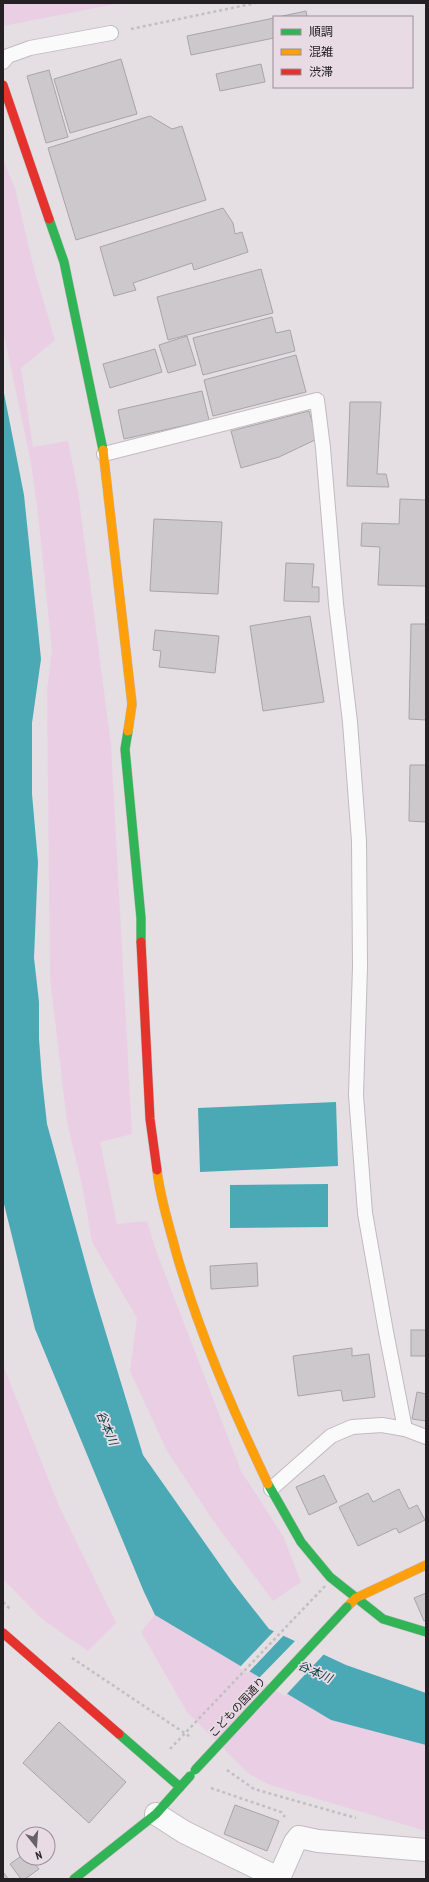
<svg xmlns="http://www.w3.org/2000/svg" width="429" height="1882" font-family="'PT Sans Narrow','Noto Sans JP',sans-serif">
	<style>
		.green { fill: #eacfe4 }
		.water { fill: #4ba9b6 }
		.pier { fill: #e5dee3 }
		.building { fill: #cdc8cc; stroke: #a8a4a8 }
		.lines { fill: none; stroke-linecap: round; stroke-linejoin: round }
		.lane-casing { stroke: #c1bbbf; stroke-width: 16 }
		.street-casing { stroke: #c1bbbf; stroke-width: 24 }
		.fast-casing { stroke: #c1bbbf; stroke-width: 10 }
		.slow-casing { stroke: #c1bbbf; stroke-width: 10 }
		.jam-casing { stroke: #c1bbbf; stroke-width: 10 }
		.path { stroke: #c1bfc1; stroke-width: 2.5; stroke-dasharray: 3 3; stroke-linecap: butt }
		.lane { stroke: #fbfafb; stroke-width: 14 }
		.street { stroke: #fbfafb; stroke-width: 22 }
		.fast { stroke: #30b455; stroke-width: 9 }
		.slow { stroke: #ff9f0a; stroke-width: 9 }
		.jam { stroke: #e5322d; stroke-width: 9 }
		.fast-bridge-casing { stroke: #c1bbbf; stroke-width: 10; stroke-linecap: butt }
		.path-bridge { stroke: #c1bfc1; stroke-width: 2.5; stroke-dasharray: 3 3; stroke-linecap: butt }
		.fast-bridge { stroke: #30b455; stroke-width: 9 }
		.labels { text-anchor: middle; stroke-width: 3.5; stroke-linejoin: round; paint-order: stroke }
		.street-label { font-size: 11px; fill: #242023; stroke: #e8dbe4 }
		.water-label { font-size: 12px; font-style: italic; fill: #023940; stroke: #e8dbe4 }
	</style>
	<rect width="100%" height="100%" fill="#e5dee3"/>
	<g class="green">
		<polygon points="3,3 121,3 3,26"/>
		<polygon points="3,160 15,188 34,269 55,340 21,368 33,447 68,441 78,491 111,745 132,1134 100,1142 117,1224 147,1221 155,1248 241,1471 283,1536 301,1582 273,1601 214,1522 167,1451 130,1371 137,1318 92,1242 82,1185 67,1122 50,978 47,690 52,651 38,514 31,463 3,330"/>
		<polygon points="3,1365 59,1506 116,1623 88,1651 42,1619 3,1579"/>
		<polygon points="155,1615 331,1720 426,1745 426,1831 270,1785 249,1774 187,1712 141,1632"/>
	</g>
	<g class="water">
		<polygon points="3,388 24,495 41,659 32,723 32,794 38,862 34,958 39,1002 39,1039 42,1079 47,1124 94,1294 143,1455 233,1583 269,1629 346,1665 426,1693 426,1745 331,1720 155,1615 144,1592 35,1329 3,1200"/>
		<polygon points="336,1102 338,1166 200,1172 198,1108"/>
		<polygon points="328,1184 328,1227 230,1228 230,1185"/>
	</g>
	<g class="pier">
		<polygon points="275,1630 285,1634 248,1673 239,1668"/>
		<polygon points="296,1640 325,1653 285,1696 258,1679"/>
	</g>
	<g class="building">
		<polygon points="306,11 307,17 278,17"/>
		<polygon points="274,18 274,38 191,55 187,36"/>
		<polygon points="121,59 137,114 70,133 54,79"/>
		<polygon points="261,64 265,82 220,91 216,74"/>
		<polygon points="49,70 68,137 46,143 27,76"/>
		<polygon points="150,116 172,129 182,126 206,200 76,240 48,148"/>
		<polygon points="223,208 233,223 235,234 242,232 248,252 194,270 192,263 133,283 136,290 114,296 100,247"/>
		<polygon points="261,269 273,313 168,340 157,297"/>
		<polygon points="272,317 276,333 290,330 295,351 203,375 193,338"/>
		<polygon points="187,336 196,365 168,373 159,345"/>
		<polygon points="155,349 162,372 110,388 103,364"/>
		<polygon points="296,355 306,392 213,416 204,380"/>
		<polygon points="202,391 209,420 124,439 118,410"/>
		<polygon points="350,402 381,402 377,474 386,474 389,487 347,486"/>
		<polygon points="309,411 317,439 279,457 241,468 231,431"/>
		<polygon points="400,499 426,500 426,586 378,585 380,547 361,546 362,523 399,524"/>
		<polygon points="154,519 222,522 218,594 150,591"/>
		<polygon points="286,563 314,564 312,587 319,587 319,602 284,601"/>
		<polygon points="310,616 324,702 263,711 250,626"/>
		<polygon points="411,624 426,624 426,720 409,719"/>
		<polygon points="155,630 219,636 215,673 159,667 161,651 153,650"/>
		<polygon points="410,765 426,765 426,822 409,821"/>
		<polygon points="257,1263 258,1286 211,1289 210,1266"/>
		<rect x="411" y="1330" width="15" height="26"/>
		<polygon points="352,1348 352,1356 369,1354 375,1397 343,1401 341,1390 298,1396 293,1356"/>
		<polygon points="417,1392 426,1394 426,1421 412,1419"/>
		<polygon points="324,1475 337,1502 309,1515 296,1487"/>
		<polygon points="399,1489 409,1509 417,1505 425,1520 399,1533 396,1528 358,1546 339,1507 368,1493 373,1502"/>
		<polygon points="426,1593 426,1620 424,1621 414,1598"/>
		<polygon points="59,1722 126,1782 89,1823 23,1763"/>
		<polygon points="235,1805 279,1821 267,1851 224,1834"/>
		<polygon points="24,1854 24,1858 30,1858 39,1869 25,1879 21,1879 10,1864"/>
		<polygon points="4,1873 8,1879 3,1879"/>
	</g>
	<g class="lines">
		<g class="lane-casing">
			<g id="lane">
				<polyline points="3,62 8,56 30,48 111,33"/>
				<polyline points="104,454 317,400 323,448 336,604 350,722 359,841 360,967 356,1095 365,1213 386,1332 405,1429"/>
				<polyline points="271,1489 331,1436 352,1427 382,1425 405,1429 426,1437"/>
			</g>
		</g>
		<g class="street-casing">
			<g id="street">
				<polyline points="156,1814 184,1832 280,1879"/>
				<polyline points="279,1878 295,1842 299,1837 318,1841 426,1850"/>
			</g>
		</g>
		<g class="fast-casing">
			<g id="fast">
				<polyline points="49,219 64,262 103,450"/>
				<polyline points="128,731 125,749 141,918 141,942"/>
				<polyline points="268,1484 301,1542 330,1577 383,1619 426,1632"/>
				<polyline points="119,1734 180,1787"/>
				<polyline points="74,1879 156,1814 190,1776"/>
			</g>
		</g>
		<g class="slow-casing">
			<g id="slow">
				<polyline points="103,450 132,704 128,731"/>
				<path d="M157,1170c3,28 12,55 19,82 23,81 56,156 92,232"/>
				<polyline points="347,1607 356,1598 426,1565"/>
			</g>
		</g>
		<g class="jam-casing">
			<g id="jam">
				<polyline points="3,85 49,219"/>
				<polyline points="141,942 150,1119 157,1170"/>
				<polyline points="3,1633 119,1734"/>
			</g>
		</g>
		<g class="path">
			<polyline points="131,29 256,3"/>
			<polyline points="3,1602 10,1609"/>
			<polyline points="72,1658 192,1738"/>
			<polyline points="227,1770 254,1789 356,1818"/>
			<polyline points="211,1788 281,1812 285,1817"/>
		</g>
		<use href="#lane" class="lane"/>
		<use href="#street" class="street"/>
		<use href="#fast" class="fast"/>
		<use href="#slow" class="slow"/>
		<use href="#jam" class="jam"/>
		<g class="fast-bridge-casing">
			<polyline id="fast-bridge" points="195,1770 347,1607"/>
		</g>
		<polyline class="path-bridge" points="170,1749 325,1586"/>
		<use href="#fast-bridge" class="fast-bridge"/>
	</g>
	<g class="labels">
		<g class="street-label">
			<text transform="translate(237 1707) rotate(-47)" y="4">こどもの国通り</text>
		</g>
		<g class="water-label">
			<text transform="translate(107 1428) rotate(67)" y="4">谷本川</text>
			<text transform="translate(315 1672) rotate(24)" y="4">谷本川</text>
		</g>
	</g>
	<rect width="429" height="1882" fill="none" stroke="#242023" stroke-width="8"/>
	<rect x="273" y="16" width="140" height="72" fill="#e8dbe4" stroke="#9a9097"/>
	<rect x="281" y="29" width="20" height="6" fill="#30b455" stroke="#9a9097"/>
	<text x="309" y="36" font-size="12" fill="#242023">順調</text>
	<rect x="281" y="49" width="20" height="6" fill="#ff9f0a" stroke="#9a9097"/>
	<text x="309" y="56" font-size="12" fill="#242023">混雑</text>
	<rect x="281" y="69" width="20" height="6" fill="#e5322d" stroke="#9a9097"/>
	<text x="309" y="76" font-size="12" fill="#242023">渋滞</text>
	<g transform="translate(36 1846) rotate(163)"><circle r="19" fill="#e8dbe4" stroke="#9a9097"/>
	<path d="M0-3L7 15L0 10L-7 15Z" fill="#686266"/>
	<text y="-6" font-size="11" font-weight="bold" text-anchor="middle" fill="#242023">N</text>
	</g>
</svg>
